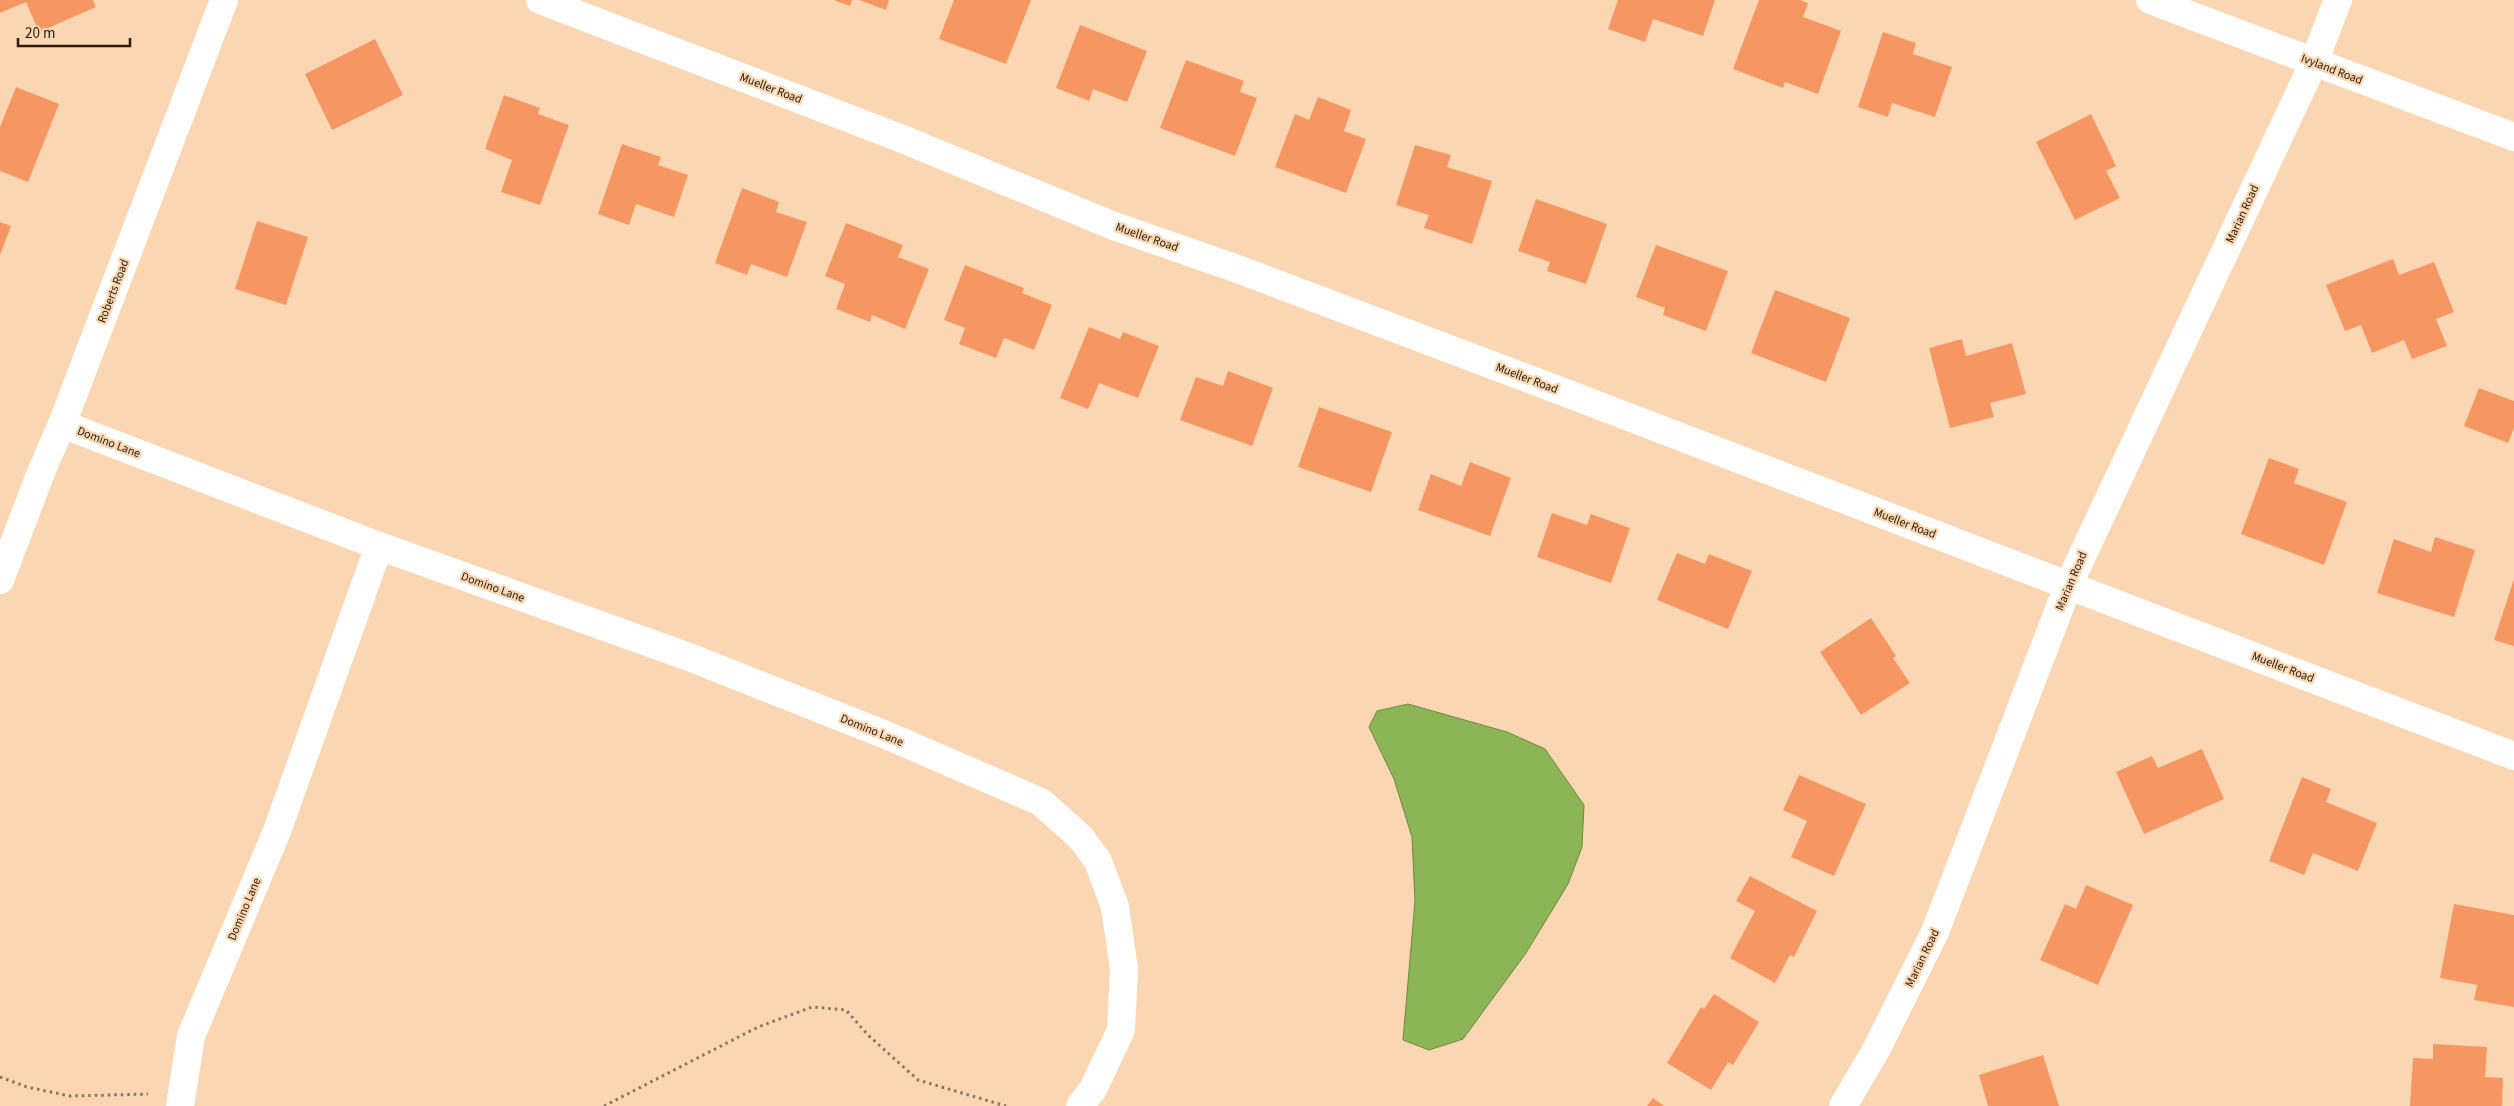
<svg xmlns="http://www.w3.org/2000/svg" width="2514" height="1106" font-family="'Source Sans 3',sans-serif">
	<style>
		.water { fill: #8cb555; stroke: #6e8740 }
		.building { fill: #f69763 }
		.lines { fill: none; stroke-linecap: round; stroke-linejoin: round }
		.path { stroke: #8b745c; stroke-width: 3; stroke-dasharray: 2.5 4; stroke-linecap: butt }
		.minor { stroke: #fff; stroke-width: 28 }
		.labels { text-anchor: middle; stroke-width: 4.5; stroke-linejoin: round; paint-order: stroke }
		.street-label { font-size: 12px; fill: #281b0e; stroke: #fad7b2 }
	</style>
	<rect width="100%" height="100%" fill="#fad7b2"/>
	<polygon class="water" points="1408,704 1507,732 1545,749 1584,805 1582,847 1568,884 1526,953 1463,1039 1429,1050 1403,1040 1415,901 1412,837 1394,779 1369,727 1377,711"/>
	<g class="building">
		<polygon points="0,0 93,0 96,7 39,32 26,2 0,13"/>
		<polygon points="834,0 852,0 850,6"/>
		<polygon points="859,0 889,0 886,10"/>
		<polygon points="954,0 1031,0 1006,64 939,39"/>
		<polygon points="1618,0 1715,0 1703,36 1653,19 1645,42 1608,29"/>
		<polygon points="1759,0 1800,0 1808,3 1803,17 1841,31 1818,94 1785,82 1783,88 1733,69"/>
		<polygon points="1080,25 1147,51 1127,102 1093,89 1089,101 1056,88"/>
		<polygon points="1883,32 1916,43 1913,54 1952,67 1935,117 1892,103 1888,117 1858,107"/>
		<polygon points="375,39 403,95 332,130 305,74"/>
		<polygon points="1186,60 1244,81 1240,92 1257,98 1235,156 1160,128"/>
		<polygon points="16,87 59,104 28,182 0,171 0,127"/>
		<polygon points="504,95 540,108 538,114 569,125 540,205 501,192 512,160 485,149"/>
		<polygon points="1318,97 1351,110 1344,131 1366,139 1346,193 1275,167 1295,114 1309,120"/>
		<polygon points="2091,114 2116,166 2106,171 2120,198 2075,220 2036,142"/>
		<polygon points="622,144 661,157 658,165 688,175 674,217 636,204 629,225 598,214"/>
		<polygon points="1415,145 1451,155 1447,167 1492,181 1472,244 1424,228 1429,215 1396,205"/>
		<polygon points="742,188 779,202 776,212 807,222 787,277 751,264 747,275 715,263"/>
		<polygon points="1536,199 1607,224 1586,284 1547,271 1550,262 1518,251"/>
		<polygon points="257,221 308,237 286,305 235,289"/>
		<polygon points="0,222 11,226 0,255"/>
		<polygon points="846,223 903,245 898,257 929,269 905,329 872,315 870,322 836,309 845,284 825,276"/>
		<polygon points="1656,245 1728,271 1706,331 1663,315 1665,308 1636,297"/>
		<polygon points="2393,259 2399,275 2434,262 2454,312 2436,319 2447,346 2412,359 2404,340 2372,353 2361,325 2345,331 2326,285"/>
		<polygon points="965,265 1024,288 1022,293 1052,305 1034,350 1004,338 996,358 959,344 965,328 944,320"/>
		<polygon points="1775,290 1850,318 1826,382 1751,353"/>
		<polygon points="1089,327 1120,339 1123,332 1159,346 1138,398 1099,383 1088,409 1060,398"/>
		<polygon points="1962,339 1966,356 2012,343 2026,394 1990,403 1994,417 1950,428 1929,348"/>
		<polygon points="1228,371 1273,388 1252,446 1180,420 1196,377 1223,386"/>
		<polygon points="2479,388 2514,401 2514,428 2508,443 2464,426"/>
		<polygon points="1319,407 1392,432 1371,492 1298,467"/>
		<polygon points="2269,458 2299,469 2294,483 2347,502 2324,565 2241,534"/>
		<polygon points="1470,462 1511,478 1490,536 1418,510 1431,474 1461,486"/>
		<polygon points="1552,513 1587,525 1591,514 1630,528 1611,583 1537,557"/>
		<polygon points="2435,537 2475,550 2454,617 2377,593 2394,539 2431,552"/>
		<polygon points="1677,553 1705,564 1709,554 1752,571 1728,629 1657,600"/>
		<polygon points="2514,579 2514,646 2494,640"/>
		<polygon points="1871,618 1896,656 1893,658 1910,683 1861,715 1820,652"/>
		<polygon points="2202,749 2224,799 2144,834 2116,772 2152,756 2158,768"/>
		<polygon points="1799,775 1866,804 1834,876 1791,857 1807,821 1783,810"/>
		<polygon points="2302,777 2331,789 2326,802 2377,823 2358,871 2313,853 2304,875 2269,861"/>
		<polygon points="1750,876 1817,911 1794,957 1790,955 1775,983 1730,958 1755,911 1736,901"/>
		<polygon points="2086,885 2133,905 2098,985 2040,960 2065,904 2076,909"/>
		<polygon points="2454,904 2514,915 2514,1007 2474,1000 2477,985 2440,978"/>
		<polygon points="1714,994 1759,1022 1733,1065 1728,1062 1711,1090 1667,1063 1701,1007 1704,1009"/>
		<polygon points="2433,1044 2487,1047 2485,1077 2503,1078 2502,1106 2410,1106 2413,1058 2433,1059"/>
		<polygon points="2043,1055 2059,1106 1988,1106 1979,1075"/>
		<polygon points="1653,1098 1664,1106 1647,1106"/>
	</g>
	<g class="lines">
		<g class="path">
			<polyline points="0,1077 27,1087 70,1096 148,1094"/>
			<polyline points="604,1106 758,1027 812,1007 846,1010 868,1035 918,1080 1006,1106"/>
		</g>
		<g class="minor">
			<polyline points="540,0 900,138 1114,226 1232,267 1574,396 2514,756"/>
			<polyline points="2150,0 2514,137"/>
			<polyline points="62,424 379,546 689,657 886,735 1041,802 1081,838 1098,861 1115,907 1124,969 1121,1030 1093,1089 1080,1106"/>
			<polyline points="0,580 42,470 62,424 224,0"/>
			<polyline points="180,1106 191,1036 277,831 379,546"/>
			<polyline points="1843,1106 1876,1050 1935,932 2068,586 2314,62 2338,0"/>
		</g>
	</g>
	<g class="labels">
		<g class="street-label">
			<text transform="translate(2332 69) rotate(21)" y="4">Ivyland Road</text>
			<text transform="translate(771 88) rotate(21)" y="4">Mueller Road</text>
			<text transform="translate(2242 214) rotate(-65)" y="4">Marian Road</text>
			<text transform="translate(1147 237) rotate(19)" y="4">Mueller Road</text>
			<text transform="translate(113 291) rotate(-69)" y="4">Roberts Road</text>
			<text transform="translate(1527 378) rotate(21)" y="4">Mueller Road</text>
			<text transform="translate(109 442) rotate(21)" y="4">Domino Lane</text>
			<text transform="translate(1905 523) rotate(21)" y="4">Mueller Road</text>
			<text transform="translate(2071 581) rotate(-67)" y="4">Marian Road</text>
			<text transform="translate(493 587) rotate(20)" y="4">Domino Lane</text>
			<text transform="translate(2283 667) rotate(21)" y="4">Mueller Road</text>
			<text transform="translate(872 730) rotate(22)" y="4">Domino Lane</text>
			<text transform="translate(244 909) rotate(-67)" y="4">Domino Lane</text>
			<text transform="translate(1922 958) rotate(-64)" y="4">Marian Road</text>
		</g>
	</g>
	<path d="M18 38v8h112v-8" fill="none" stroke="#281b0e" stroke-width="2.5"/>
	<text x="25" y="38" font-size="15" fill="#281b0e" stroke="#fad7b2" stroke-width="4" paint-order="stroke">20 m</text>
</svg>
